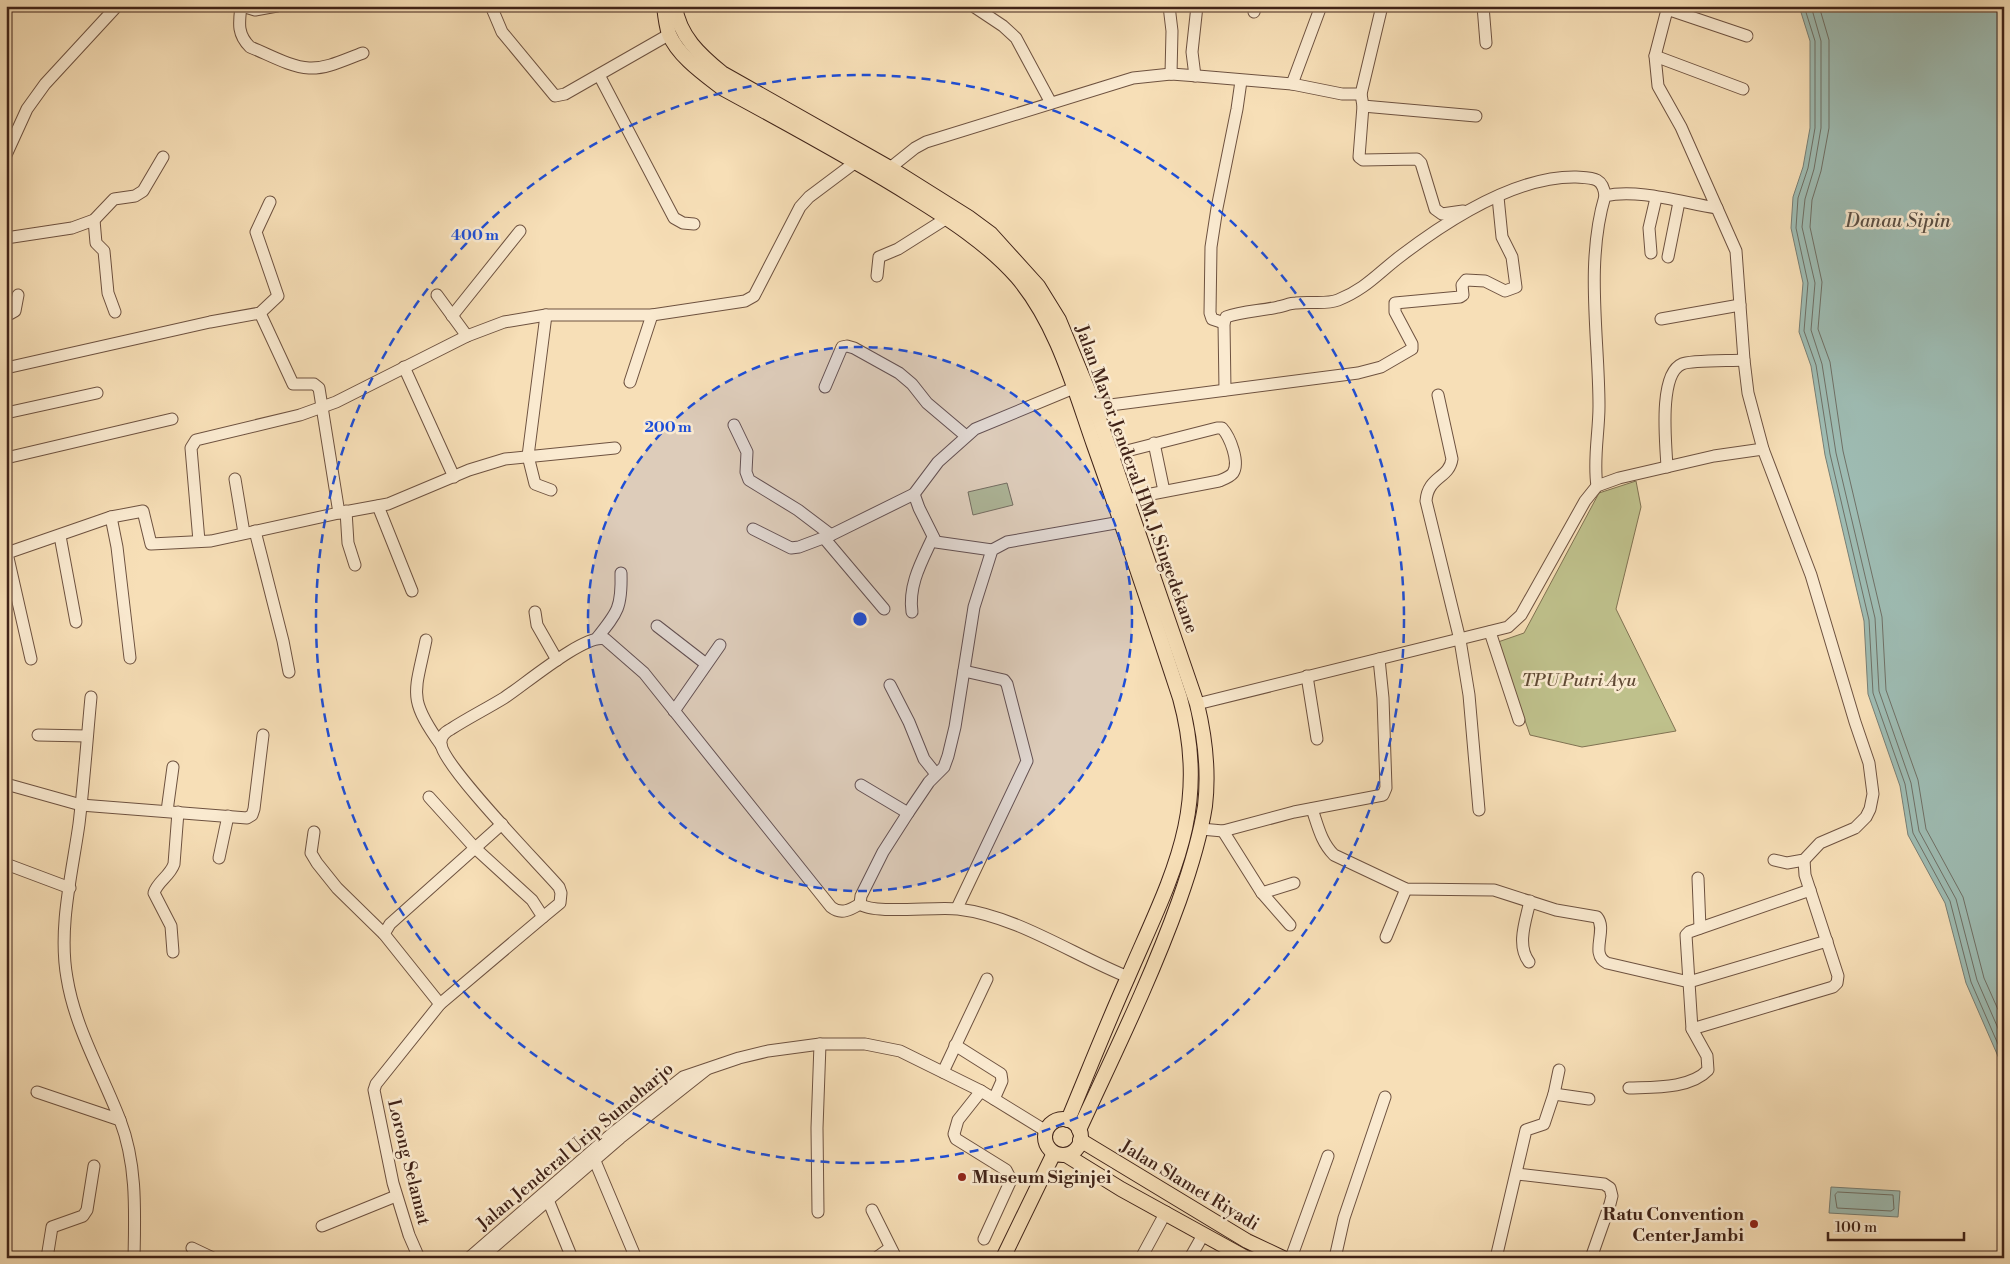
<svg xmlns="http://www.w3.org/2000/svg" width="2010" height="1264" font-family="'Libre Bodoni',serif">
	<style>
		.green { fill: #bfc18c; stroke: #807252 }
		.water { fill: #9ebcb3; stroke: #787f75 }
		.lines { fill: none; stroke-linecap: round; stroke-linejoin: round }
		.shore { stroke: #6f7066; stroke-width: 1 }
		.minor-casing { stroke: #6e5240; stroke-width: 13 }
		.major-casing { stroke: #402318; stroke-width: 16 }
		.minor { stroke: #faead0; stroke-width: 11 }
		.major { stroke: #f7dfb7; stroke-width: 14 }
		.ring { fill: none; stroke: #1d4ed8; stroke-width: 2.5; stroke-dasharray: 9 6 }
		.poi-dot { fill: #8f2418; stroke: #faead0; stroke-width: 2 }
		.labels { text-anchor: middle; stroke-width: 5; stroke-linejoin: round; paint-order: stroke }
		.street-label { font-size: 18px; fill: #402318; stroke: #faead0 }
		.park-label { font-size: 18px; font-style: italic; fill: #604a35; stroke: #faead0 }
		.poi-label { font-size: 18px; font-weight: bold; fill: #402318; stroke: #faead0; text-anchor: start }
		.water-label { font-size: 19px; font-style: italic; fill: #5c5146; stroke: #faead0 }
		.centre { fill: #1d4ed8; stroke: #faead0; stroke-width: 2.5 }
		.ring-label { font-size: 15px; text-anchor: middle; font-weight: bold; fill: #1d4ed8; stroke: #faead0; stroke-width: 5; stroke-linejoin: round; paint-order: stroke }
	</style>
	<rect width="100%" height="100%" fill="#f7dfb7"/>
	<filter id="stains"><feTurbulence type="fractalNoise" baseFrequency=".004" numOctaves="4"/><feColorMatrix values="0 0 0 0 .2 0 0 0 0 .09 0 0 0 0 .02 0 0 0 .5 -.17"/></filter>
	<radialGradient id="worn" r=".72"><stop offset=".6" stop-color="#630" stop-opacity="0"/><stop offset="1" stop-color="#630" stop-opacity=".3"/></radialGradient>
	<g class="green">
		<polygon points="1636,481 1641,507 1616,609 1676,731 1582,747 1530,735 1498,642 1524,633 1599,493"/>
		<polygon points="1007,483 1013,505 973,515 968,492"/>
	</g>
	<g class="water">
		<polygon points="1799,6 2004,6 2004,1070 1966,983 1945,903 1908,835 1900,786 1868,694 1864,621 1825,455 1811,366 1799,332 1803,283 1791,228 1793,197 1803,167 1810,128 1810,41"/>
		<polygon points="1831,1187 1900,1191 1898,1217 1829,1213"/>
	</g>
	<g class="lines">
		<g class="shore">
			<polyline points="1804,6 1815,41 1815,128 1808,168 1798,198 1796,228 1808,283 1804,331 1816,365 1830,454 1869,620 1873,693 1905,784 1913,833 1950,901 1971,982 2004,1058"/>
			<polyline points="1811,6 1821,41 1821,128 1814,169 1805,199 1802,227 1815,283 1811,330 1822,364 1836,453 1875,618 1879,691 1911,783 1919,831 1956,899 1977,980 2004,1042"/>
			<polyline points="1819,6 1829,40 1829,128 1821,171 1812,200 1810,227 1822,282 1818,329 1830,362 1843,451 1882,617 1886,690 1918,780 1926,829 1963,897 1984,978 2004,1023"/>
			<polygon points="1838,1192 1893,1195 1894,1209 1891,1211 1837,1208 1835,1195"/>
		</g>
		<g class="minor-casing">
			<g id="minor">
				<path d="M241,6c-2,17 -4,28 9,41 18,7 40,20 59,21 18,1 37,-9 54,-15"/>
				<polyline points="242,6 255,10 277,6"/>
				<polyline points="491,6 502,32 555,96 565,94 670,34"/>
				<polyline points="973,6 1003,26 1016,38 1051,103"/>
				<polyline points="1169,6 1172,31 1171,74"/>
				<polyline points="1483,6 1486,43"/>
				<polyline points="1668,6 1655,56 1658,86 1681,127 1736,251 1744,360 1748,393 1763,449 1811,575 1855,722 1869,763 1873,794 1870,809 1866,817 1855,828 1820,843 1804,860 1787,863 1774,860"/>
				<polyline points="1667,9 1747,36"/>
				<polyline points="1254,12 1256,6"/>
				<polyline points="1655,56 1743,89"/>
				<polyline points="599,75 674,218 683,223 694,224"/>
				<polyline points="1195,76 1192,52 1197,6"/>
				<polyline points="1292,84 1321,6"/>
				<polyline points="1361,94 1363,106 1359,157 1363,160 1417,159 1421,163 1435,209 1442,214 1463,211"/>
				<polyline points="1363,106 1476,116"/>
				<polyline points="6,155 27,109 45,84 117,6"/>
				<polyline points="890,168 915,148 926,142 1133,78 1171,74 1198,76 1292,84 1342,94 1361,94 1382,6"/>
				<polyline points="94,220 96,243 104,251 108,293 115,312"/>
				<polyline points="6,238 72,228 94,220 114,199 135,196 143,191 163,157"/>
				<polyline points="1651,253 1649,228 1656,198"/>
				<polyline points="1668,257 1679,202"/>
				<polyline points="877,276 879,257 898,249 947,218"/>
				<polyline points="437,295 467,336"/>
				<polyline points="260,313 293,384 314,384 319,388 339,513"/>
				<polyline points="546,315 528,456 535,484 551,490"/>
				<polyline points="6,316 15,311 18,295"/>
				<polyline points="452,316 520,231"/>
				<polyline points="1661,319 1740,305"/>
				<polyline points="1224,323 1212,319 1210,313 1211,247 1217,208 1237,109 1241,81"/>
				<polyline points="404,367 454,477"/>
				<polyline points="6,368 210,322 260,313 278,296 256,232 270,202"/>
				<polyline points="630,382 652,315"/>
				<polyline points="825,387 842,347 847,346 854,348 899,373 912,384 927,403 966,436"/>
				<path d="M1225,390l-1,-67 2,-6c16,-6 35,-6 52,-10 6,-1 12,-4 18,-4 14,-2 29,2 42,-3 28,-11 41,-28 64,-45 46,-35 115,-79 174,-78 17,1 27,0 29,19"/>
				<path d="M1438,395l14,64c-3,20 -24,17 -26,42l34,139 9,55 10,115"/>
				<polyline points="1095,407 1358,373 1381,367 1412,349 1412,344 1395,312 1395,303 1460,297 1463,295 1462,285 1466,280 1485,281 1505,291 1516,287 1512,257 1502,237 1498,197"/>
				<polyline points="6,413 97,393"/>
				<polyline points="734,425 747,452 746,472 749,480 798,510 831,535"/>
				<polyline points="1154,443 1164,491"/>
				<path d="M1111,455l106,-27h5c8,9 18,34 11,45 -3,4 -9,6 -14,8l-78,15 -13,5"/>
				<polyline points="6,458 172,419"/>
				<path d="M1667,467c-1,-22 -9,-93 15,-103 9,-4 49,-3 62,-4"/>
				<polyline points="235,479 244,533"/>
				<path d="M1597,486c-4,-27 2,-53 2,-80 0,-68 -14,-143 6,-210 32,-8 79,7 112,12"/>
				<polyline points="914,494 919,508 936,542 992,550"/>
				<polyline points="378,506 412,591"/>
				<polyline points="346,511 348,543 355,565"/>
				<polyline points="111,517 143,511 151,544 211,541 339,513 388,504 469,470 505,459 615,448"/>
				<polyline points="753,529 791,548 799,547 831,535 914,494 938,462 975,429 1074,388"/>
				<polyline points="255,531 283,641 289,672"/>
				<polyline points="60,536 76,622"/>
				<polyline points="824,538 884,609"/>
				<polyline points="199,541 191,448 196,440 300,415 336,402 467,336 504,322 546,315 652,315 745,301 754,296 800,207 809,197 857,161"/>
				<polyline points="6,549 31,659"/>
				<polyline points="7,553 111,517 117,547 130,658"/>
				<polyline points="535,612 537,625 557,660"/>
				<path d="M912,612c-4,-27 10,-51 21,-75"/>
				<polyline points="657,626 706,664"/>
				<polyline points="1490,632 1519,720"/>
				<path d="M597,638c21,-26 25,-31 24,-65"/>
				<path d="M426,640c-11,54 -19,57 15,105"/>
				<polyline points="1307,676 1317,739"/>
				<polyline points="890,685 909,722 924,759 936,774"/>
				<path d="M91,697c-4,42 -7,85 -12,127 -7,50 -21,104 -12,154 8,50 35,95 53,142 17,44 15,91 14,138"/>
				<polyline points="1197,704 1508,627 1521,615 1585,501 1597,486 1619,478 1714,456 1763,449"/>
				<polyline points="674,711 720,645"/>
				<polyline points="38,735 87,736"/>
				<polyline points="6,784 81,805 247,818 252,815 254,809 263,735"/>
				<polyline points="861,785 908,813"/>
				<polyline points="429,797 475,848 532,900 543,917 440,1004"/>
				<path d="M1312,809c6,17 9,33 22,46l72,34 88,1 62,20 41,7c11,13 -8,37 10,46l82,19 138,-41"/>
				<polyline points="167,811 173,767"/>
				<polyline points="1201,829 1223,831 1294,812 1383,795 1386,788 1383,698 1379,659"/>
				<polyline points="1223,831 1262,893 1290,925"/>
				<polyline points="314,832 311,853 317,863 337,888 384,934 440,1004 376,1084 374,1090 393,1183 409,1235 419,1258"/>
				<polyline points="219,858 228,816"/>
				<polyline points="6,864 70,888"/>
				<polyline points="1698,878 1700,928"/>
				<polyline points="1262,893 1294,883"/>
				<polyline points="860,904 861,896 883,852 908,813 929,782 944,767 948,756 955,727 974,607 992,550 1007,542 1121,522"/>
				<path d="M860,904c14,11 77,2 98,5 59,7 115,46 170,68"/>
				<polyline points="957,908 1027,761 1007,684 1004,680 964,671"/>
				<path d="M543,917l17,-14 1,-10 -2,-6c-20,-23 -116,-121 -118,-143 -1,-8 4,-12 10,-15 17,-11 35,-20 53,-31 19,-12 81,-65 101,-59l39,34 187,234c10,8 19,3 29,-3"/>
				<polyline points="384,934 390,924 502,824"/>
				<polyline points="1386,937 1406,889"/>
				<path d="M173,952l-2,-26 -17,-33c3,-11 16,-17 20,-29l4,-52"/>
				<path d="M1529,962c-13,-17 -3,-42 1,-61"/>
				<polyline points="1692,1029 1833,987 1837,983 1838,976 1805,875 1804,860"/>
				<polyline points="955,1045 1001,1074 1002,1081 994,1099"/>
				<polyline points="943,1072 987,979"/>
				<path d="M1629,1088c24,-1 61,1 79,-18l-1,-14 -15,-27 -6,-94 3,-3 121,-42"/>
				<polyline points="981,1091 958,1120 954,1134 956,1139 1006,1170 1011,1180 984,1239"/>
				<polyline points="37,1092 120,1120"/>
				<polyline points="1554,1094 1589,1099"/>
				<polyline points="592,1154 635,1256"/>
				<polyline points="1517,1174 1604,1184 1610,1188 1612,1196 1610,1204 1591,1258"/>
				<polyline points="546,1195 572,1258"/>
				<polyline points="872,1210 896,1258"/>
				<polyline points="818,1212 817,1128 820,1044"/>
				<polyline points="322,1226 396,1196"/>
				<polyline points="192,1248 213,1258"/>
				<polyline points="47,1258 52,1227 83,1216 87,1210 94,1166"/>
				<polyline points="469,1258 614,1132 683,1077 739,1058 768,1051 820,1044 865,1044 900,1051 981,1091 1046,1131"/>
				<polyline points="481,1258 620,1138 706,1070"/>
				<polyline points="876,1258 890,1248"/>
				<polyline points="1141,1258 1166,1212"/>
				<polyline points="1190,1258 1203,1235"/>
				<polyline points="1291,1258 1328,1156"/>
				<polyline points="1335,1258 1344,1218 1385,1097"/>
				<polyline points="1496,1258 1526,1130 1544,1124 1554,1094 1559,1070"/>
			</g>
		</g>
		<g class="major-casing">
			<g id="major">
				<path d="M664,6c1,9 2,19 5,28 9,22 35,40 53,54 64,35 128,69 190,108 37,23 76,48 105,81 40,47 57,111 77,168 30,84 58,168 86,253 31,112 -9,179 -52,279 -21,47 -40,95 -60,143"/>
				<path d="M675,6c4,30 25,49 47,67l168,95 78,49 23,17 47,52 21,34 36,87 102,297c8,33 12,68 8,102 -5,32 -15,64 -26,95 -28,78 -65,153 -100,229"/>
				<circle cx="1063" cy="1137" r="18"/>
				<polyline points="1080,1140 1247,1241 1283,1258"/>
				<polyline points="1066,1155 1121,1189 1246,1258"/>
				<polyline points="1003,1258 1054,1153"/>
			</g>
		</g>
		<use href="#minor" class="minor"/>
		<use href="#major" class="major"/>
	</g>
	<circle cx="860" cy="619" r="272" fill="#1d4ed8" fill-opacity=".12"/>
	<g class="ring">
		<circle cx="860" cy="619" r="272"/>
		<circle cx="860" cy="619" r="544"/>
	</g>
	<g class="poi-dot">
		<circle cx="962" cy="1177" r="5"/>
		<circle cx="1754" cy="1224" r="5"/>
	</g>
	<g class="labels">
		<g class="street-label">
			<text transform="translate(1137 479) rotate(70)" y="6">Jalan Mayor Jenderal HM. J.Singedekane</text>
			<text transform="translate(575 1146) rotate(-40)" y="6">Jalan Jenderal Urip Sumoharjo</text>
			<text transform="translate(409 1162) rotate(76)" y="6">Lorong Selamat</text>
			<text transform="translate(1190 1185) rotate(31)" y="6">Jalan Slamet Riyadi</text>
		</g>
		<g class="park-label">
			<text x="1579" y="686">TPU Putri Ayu</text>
		</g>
		<g class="poi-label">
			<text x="972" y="1183">Museum Siginjei</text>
			<text x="1744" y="1220" text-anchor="end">Ratu Convention<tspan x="1744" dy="21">Center Jambi</tspan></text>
		</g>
		<g class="water-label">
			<text x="1898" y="227">Danau Sipin</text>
		</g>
	</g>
	<circle cx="860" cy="619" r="8" class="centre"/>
	<g class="ring-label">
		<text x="475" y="240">400 m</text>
		<text x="668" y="432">200 m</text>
	</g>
	<rect width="2010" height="1264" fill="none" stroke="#f7dfb7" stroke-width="25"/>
	<rect x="8" y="8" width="1995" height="1249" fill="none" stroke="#402318" stroke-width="2.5"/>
	<rect x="12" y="12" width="1985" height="1239" fill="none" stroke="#402318"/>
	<path d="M1828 1232v8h136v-8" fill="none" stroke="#402318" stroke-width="2.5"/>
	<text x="1835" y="1232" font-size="15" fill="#402318" stroke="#faead0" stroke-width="4" paint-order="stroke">100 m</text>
	<rect width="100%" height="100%" filter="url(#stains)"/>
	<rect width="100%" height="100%" fill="url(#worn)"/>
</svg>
